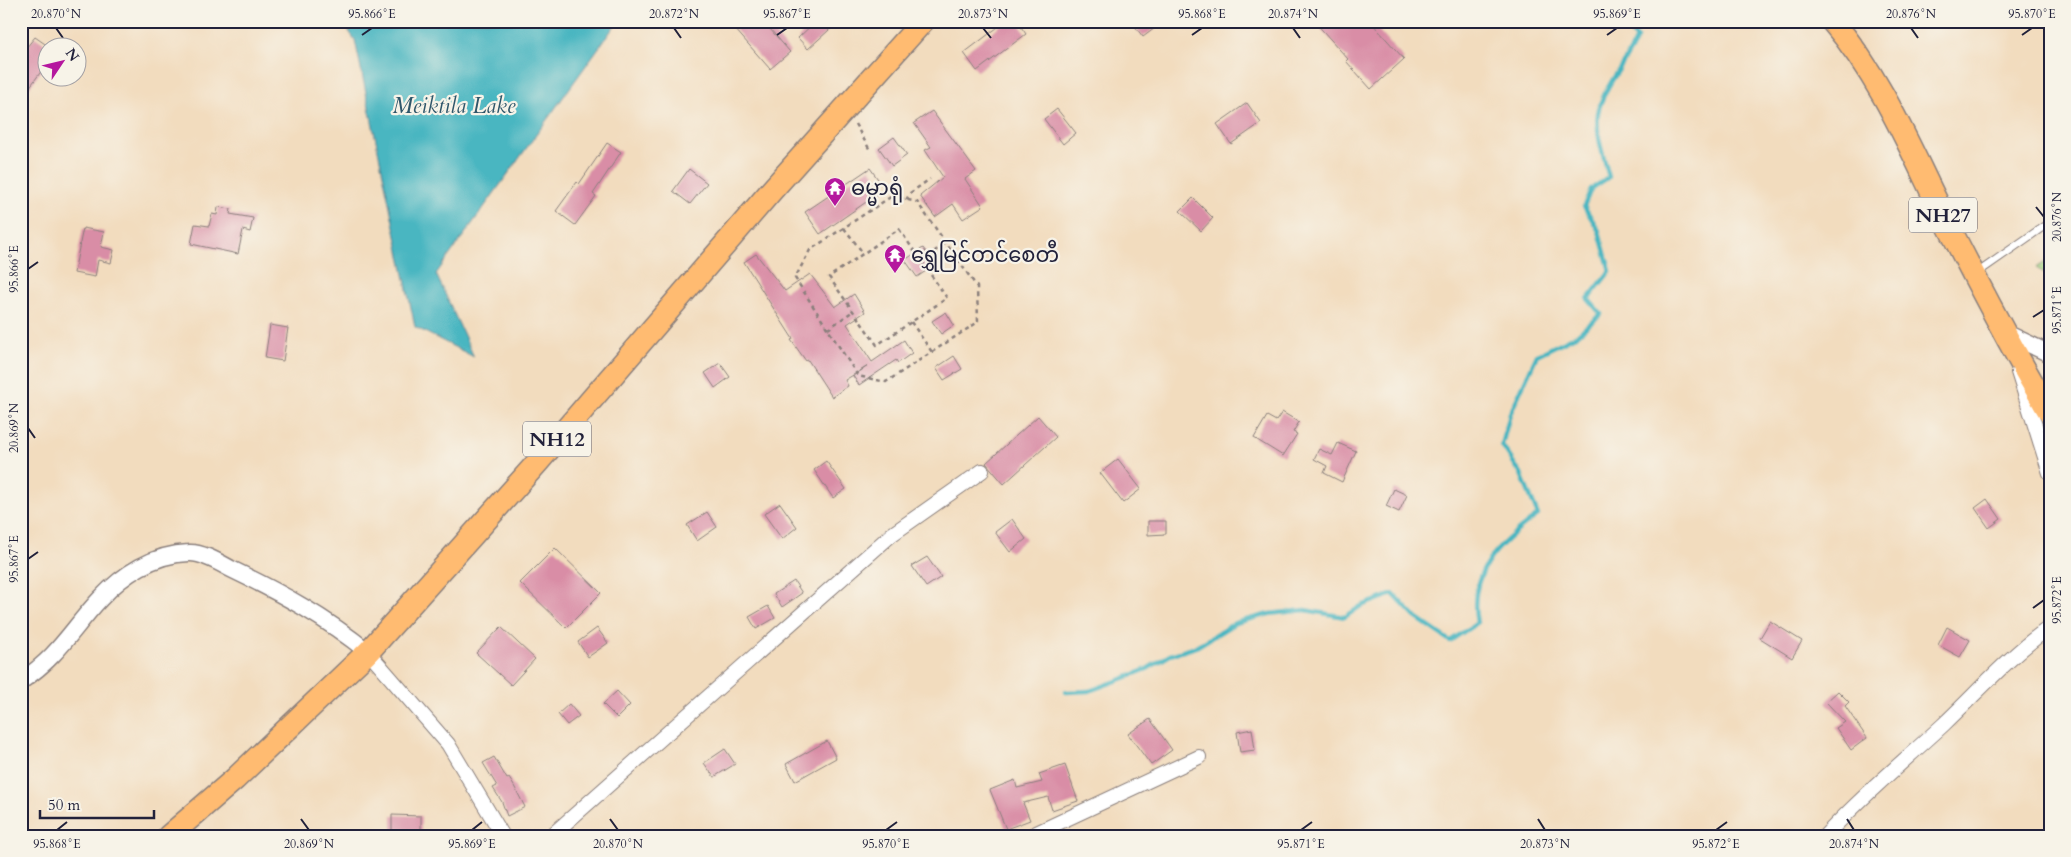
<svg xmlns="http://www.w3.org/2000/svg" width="2071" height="857" font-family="Cardo,'Noto Sans Myanmar',serif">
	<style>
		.green { fill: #a2d17f; stroke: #627a5d }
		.water { fill: #48b6c1; stroke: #356c7e }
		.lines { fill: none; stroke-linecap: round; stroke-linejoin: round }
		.stream { stroke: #48b6c1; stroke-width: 4.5 }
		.building { fill: #d98da6 }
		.service-casing { stroke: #8a7f7c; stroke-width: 9 }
		.minor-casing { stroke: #8a7f7c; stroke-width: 16 }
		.tertiary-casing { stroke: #8a7f7c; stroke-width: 19 }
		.trunk-casing { stroke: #8a7f7c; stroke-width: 25 }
		.path { stroke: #8a7f7c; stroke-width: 2.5; stroke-dasharray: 4 4; stroke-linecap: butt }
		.service { stroke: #fff; stroke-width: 7 }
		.minor { stroke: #fff; stroke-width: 14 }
		.tertiary { stroke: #fff; stroke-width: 16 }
		.trunk { stroke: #ffbb71; stroke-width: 22 }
		.ticks { fill: none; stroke: #22223b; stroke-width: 2 }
		.labels { text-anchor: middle; stroke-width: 4.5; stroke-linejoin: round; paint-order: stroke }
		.shield { fill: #f7f3e8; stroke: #62616f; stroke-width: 1 }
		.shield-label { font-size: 20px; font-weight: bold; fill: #22223b }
		.poi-label { font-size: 21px; fill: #22223b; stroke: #f7f3e8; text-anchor: start }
		.water-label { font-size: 22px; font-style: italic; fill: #2f566a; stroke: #f7f3e8 }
		.neatline { fill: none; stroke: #22223b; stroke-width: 2 }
		.ticks-label { font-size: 12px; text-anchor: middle; fill: #22223b }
	</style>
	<rect width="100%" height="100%" fill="#f7f3e8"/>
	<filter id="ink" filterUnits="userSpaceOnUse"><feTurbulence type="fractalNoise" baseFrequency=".02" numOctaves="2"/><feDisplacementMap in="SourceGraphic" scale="10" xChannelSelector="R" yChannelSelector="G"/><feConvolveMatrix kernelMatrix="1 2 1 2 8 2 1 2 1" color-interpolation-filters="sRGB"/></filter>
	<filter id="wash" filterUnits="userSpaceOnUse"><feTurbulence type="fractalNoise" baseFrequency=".0096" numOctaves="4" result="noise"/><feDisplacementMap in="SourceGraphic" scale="20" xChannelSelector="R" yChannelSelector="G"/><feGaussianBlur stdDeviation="1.12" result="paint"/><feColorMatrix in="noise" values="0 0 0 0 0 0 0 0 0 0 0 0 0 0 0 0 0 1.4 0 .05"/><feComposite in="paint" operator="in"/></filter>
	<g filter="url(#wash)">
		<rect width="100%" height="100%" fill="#f2dcbe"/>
		<polygon class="green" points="2050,259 2050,276 2036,268"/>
		<polygon class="water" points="342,21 618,21 436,274 474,357 415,327 355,40"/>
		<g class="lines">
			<path class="stream" d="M1066,692l23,-1 30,-11 28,-11 23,-14 26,-8 39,-24 34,-9 36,-4 40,7 16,-11 32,-12 22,23 35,24 27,-18c-10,-51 22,-80 61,-108l-17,-41 -19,-29 8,-31 27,-59 40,-20 24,-21 -13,-15 22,-28 -11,-40 -15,-25 7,-17 18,-12c-5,-19 -14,-44 -11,-64 5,-26 29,-51 39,-75l-20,-17"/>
		</g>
		<g id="blocks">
			<g class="building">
				<polygon points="743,21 763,21 790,52 770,69 735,29"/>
				<polygon points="816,21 839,21 808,49 798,38"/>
				<polygon points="1006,21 1017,21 1026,34 977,71 964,53"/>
				<polygon points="1131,21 1149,21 1155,28 1143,37"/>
				<polygon points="1314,21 1370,21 1404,59 1371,89 1346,61 1348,59"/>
				<polygon points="35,37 48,46 48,62 29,88 21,82 21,54"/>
				<polygon points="1247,103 1261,123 1231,144 1217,124"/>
				<polygon points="1057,109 1076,133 1063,144 1044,119"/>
				<polygon points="932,111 976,171 965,179 983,206 963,219 953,204 935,217 920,196 943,177 925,150 931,147 914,123"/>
				<polygon points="894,137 907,155 892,166 879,148"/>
				<polygon points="607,143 621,152 593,194 596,196 575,225 556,211 577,182 579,184"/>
				<polygon points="870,168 885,189 820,234 805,212"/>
				<polygon points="689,169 707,183 690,204 673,191"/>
				<polygon points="1193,198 1213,218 1201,231 1180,211"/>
				<polygon points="218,207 231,209 230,214 253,218 250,232 243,230 238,254 191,244 195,224 209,226 212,214 217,215"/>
				<polygon points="83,228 104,232 101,247 114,250 111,263 98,260 95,277 74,273"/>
				<polygon points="923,248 935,265 917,277 905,260"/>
				<polygon points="756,254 785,291 810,274 835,307 854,294 865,312 847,324 872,362 904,340 912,353 898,363 896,360 859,385 853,376 868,366 845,380 848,386 832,397 808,360 806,361 791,340 793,339 744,262"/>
				<polygon points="946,312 954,325 941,334 932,321"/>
				<polygon points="270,325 288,328 283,361 265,358"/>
				<polygon points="954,356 962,369 944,380 936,368"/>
				<polygon points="720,363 730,377 715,388 705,373"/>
				<polygon points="1282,412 1299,422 1293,432 1297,434 1283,456 1254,438 1267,416 1276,421"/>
				<polygon points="1038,416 1056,437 1004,484 986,463"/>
				<polygon points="1338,443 1356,451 1342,482 1324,473 1327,466 1314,459 1319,449 1332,455"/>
				<polygon points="1118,459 1141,489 1123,503 1100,473"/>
				<polygon points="826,461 846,489 833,498 814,470"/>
				<polygon points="1394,489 1407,495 1399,512 1386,506"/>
				<polygon points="1987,499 2001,519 1989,528 1975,508"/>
				<polygon points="780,503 797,527 782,539 764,514"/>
				<polygon points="707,512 717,527 697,541 687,525"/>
				<polygon points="1012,519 1026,539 1010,552 995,532"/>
				<polygon points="1148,521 1166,521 1166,534 1148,535"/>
				<polygon points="555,548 601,593 566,628 520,583"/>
				<polygon points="927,557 941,577 926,587 912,566"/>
				<polygon points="794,581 802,593 782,607 774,594"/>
				<polygon points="768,606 775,618 756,629 749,617"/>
				<polygon points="1770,621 1802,641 1792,658 1760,638"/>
				<polygon points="501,627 535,659 511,685 476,653"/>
				<polygon points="1947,627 1970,640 1960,657 1938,645"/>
				<polygon points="597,628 608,643 588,657 578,642"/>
				<polygon points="617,691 630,705 617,718 603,704"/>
				<polygon points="1838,691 1849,702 1845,706 1867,738 1851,750 1836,728 1845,722 1826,702"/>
				<polygon points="569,704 579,716 567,725 558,714"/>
				<polygon points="1150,719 1172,750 1151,765 1128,734"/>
				<polygon points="1252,729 1255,750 1240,752 1237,732"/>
				<polygon points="827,741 836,758 795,781 786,764"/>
				<polygon points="725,749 735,764 714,777 704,763"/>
				<polygon points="494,757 507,779 509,778 514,786 525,807 507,816 502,802 493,788 497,786 483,763"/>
				<polygon points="1065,765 1078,801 1052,810 1048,797 1023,803 1030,820 1006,829 990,790 1015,780 1017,788 1042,782 1039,774"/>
				<polygon points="392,815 421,816 421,836 392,836"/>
			</g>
		</g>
	</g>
	<g filter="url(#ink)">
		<use href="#blocks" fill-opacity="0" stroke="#8a7f7c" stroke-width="1"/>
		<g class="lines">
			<g class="service-casing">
				<polyline id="service" points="1977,273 2050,222"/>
			</g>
			<g class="minor-casing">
				<g id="minor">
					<polyline points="2018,372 2050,473"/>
					<polyline points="368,652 448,744 503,836"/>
					<polyline points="551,836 891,535 982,471"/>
					<polyline points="1030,836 1199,757"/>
					<path d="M1825,836c37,-40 78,-74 118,-111 36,-34 66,-69 107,-98"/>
				</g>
			</g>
			<g class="tertiary-casing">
				<g id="tertiary">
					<polyline points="2006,333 2050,354"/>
					<path d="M21,681c38,-25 50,-51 79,-82 23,-25 54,-45 89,-46 13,-1 31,10 42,16 50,24 94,48 137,83"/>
				</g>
			</g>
			<g class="trunk-casing">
				<g id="trunk">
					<path d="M1832,21c50,58 79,130 113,198 33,65 67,131 105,194"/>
					<polyline points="169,836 235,779 368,652 537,463 772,190 923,21"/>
				</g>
			</g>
			<g class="path">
				<polyline points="855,124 870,150"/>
				<polygon points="892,196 917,202 977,287 978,322 886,382 858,376 795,278 810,250"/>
				<polyline points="906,200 910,193 930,179"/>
				<polyline points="844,228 863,253"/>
				<polygon points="899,229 947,298 877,345 829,277"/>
				<polyline points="921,261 946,243"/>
				<polyline points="911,322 932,352"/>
				<polyline points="828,329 853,311"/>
			</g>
			<use href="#service" class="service"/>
			<use href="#minor" class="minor"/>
			<use href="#tertiary" class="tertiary"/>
			<use href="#trunk" class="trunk"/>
		</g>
	</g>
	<path class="ticks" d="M56,28l7,10M674,28l7,10M983,28l8,10M1293,28l7,10M1911,28l7,10M362,35l10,-7M777,35l10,-7M1192,35l10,-7M1607,35l10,-7M2022,35l10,-7M2036,207l8,10M28,269l10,-7M2033,317l11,-7M28,428l7,10M28,559l10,-7M2033,608l11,-8M301,819l8,11M610,819l8,11M1538,819l7,11M1847,819l7,11M57,830l10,-8M472,830l10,-8M886,830l11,-8M1301,830l11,-8M1716,830l11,-8"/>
	<defs>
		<g id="temple-pin" transform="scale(1.125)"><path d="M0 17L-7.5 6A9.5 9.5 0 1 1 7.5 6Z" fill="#b5179e" stroke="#f7f3e8"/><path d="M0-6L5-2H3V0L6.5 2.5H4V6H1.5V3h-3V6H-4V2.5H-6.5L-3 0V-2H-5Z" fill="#fff"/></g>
	</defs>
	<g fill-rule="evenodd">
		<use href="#temple-pin" x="835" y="188"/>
		<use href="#temple-pin" x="895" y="255"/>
	</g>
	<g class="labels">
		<g class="shield">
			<rect x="1909" y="197.5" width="68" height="35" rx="4"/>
			<rect x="523" y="421.5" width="68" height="35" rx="4"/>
		</g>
		<g class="shield-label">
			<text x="1943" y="222">NH27</text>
			<text x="557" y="446">NH12</text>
		</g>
		<g class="poi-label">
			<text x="851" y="195">ဓမ္မာရုံ</text>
			<text x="911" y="262">ရွှေမြင်တင်စေတီ</text>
		</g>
		<g class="water-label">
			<text x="454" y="113">Meiktila Lake</text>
		</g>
	</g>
	<rect width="2071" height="857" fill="none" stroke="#f7f3e8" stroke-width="55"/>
	<g transform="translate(62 62) rotate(55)"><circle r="24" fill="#f7f3e8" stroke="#a29fa3"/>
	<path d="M0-4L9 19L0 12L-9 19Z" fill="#b5179e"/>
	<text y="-8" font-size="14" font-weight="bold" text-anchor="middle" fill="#22223b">N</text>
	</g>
	<path d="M40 810v8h114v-8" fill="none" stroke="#22223b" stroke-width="2.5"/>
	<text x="48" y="810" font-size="15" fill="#22223b" stroke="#f7f3e8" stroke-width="4" paint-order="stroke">50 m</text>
	<rect x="28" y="28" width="2016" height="802" class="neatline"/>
	<g class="ticks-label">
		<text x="56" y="18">20.870°N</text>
		<text x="372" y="18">95.866°E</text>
		<text x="674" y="18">20.872°N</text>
		<text x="787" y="18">95.867°E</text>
		<text x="983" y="18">20.873°N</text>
		<text x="1202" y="18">95.868°E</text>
		<text x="1293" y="18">20.874°N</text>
		<text x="1617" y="18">95.869°E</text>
		<text x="1911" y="18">20.876°N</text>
		<text x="2032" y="18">95.870°E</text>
		<text transform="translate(2057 217) rotate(-90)" y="4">20.876°N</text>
		<text transform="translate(14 269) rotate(-90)" y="4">95.866°E</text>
		<text transform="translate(2057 310) rotate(-90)" y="4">95.871°E</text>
		<text transform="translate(14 428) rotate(-90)" y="4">20.869°N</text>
		<text transform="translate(14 559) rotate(-90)" y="4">95.867°E</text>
		<text transform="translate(2057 600) rotate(-90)" y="4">95.872°E</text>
		<text x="57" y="848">95.868°E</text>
		<text x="309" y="848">20.869°N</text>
		<text x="472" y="848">95.869°E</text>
		<text x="618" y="848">20.870°N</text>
		<text x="886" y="848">95.870°E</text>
		<text x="1301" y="848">95.871°E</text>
		<text x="1545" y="848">20.873°N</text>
		<text x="1716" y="848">95.872°E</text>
		<text x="1854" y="848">20.874°N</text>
	</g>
</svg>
